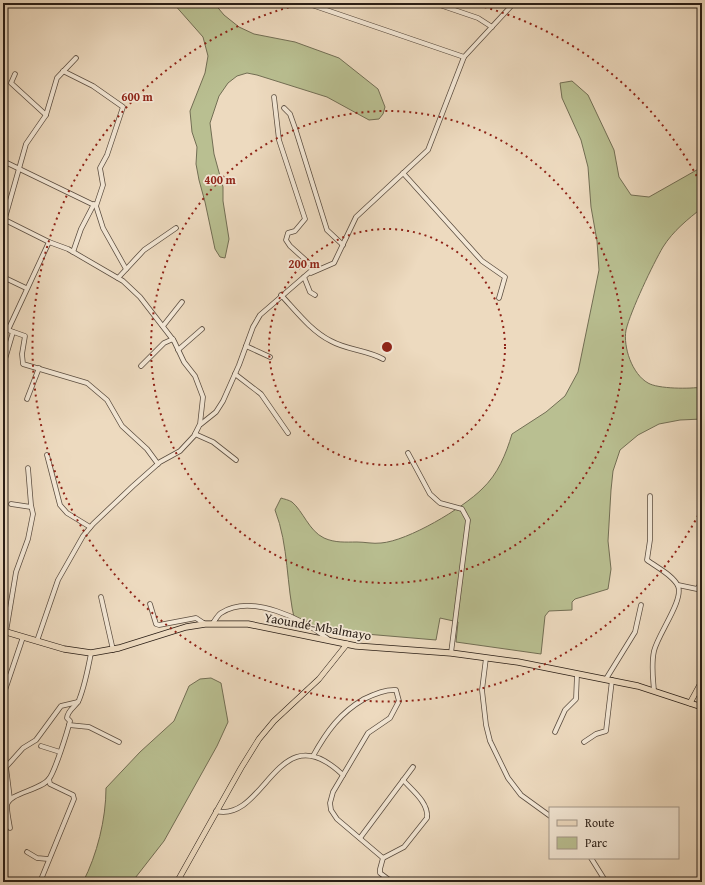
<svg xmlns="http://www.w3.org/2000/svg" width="705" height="885" font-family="'Gentium Book Plus',serif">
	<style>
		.green { fill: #b9bf91; stroke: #726e54 }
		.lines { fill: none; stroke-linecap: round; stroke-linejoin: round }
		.minor-casing { stroke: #5b4d40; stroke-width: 5.5 }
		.major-casing { stroke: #2a1e16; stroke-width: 6 }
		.highway-casing { stroke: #2a1e16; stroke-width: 7 }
		.minor { stroke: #f3e7d5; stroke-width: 4 }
		.major { stroke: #eddabf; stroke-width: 5 }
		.highway { stroke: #eddabf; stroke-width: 5.5 }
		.ring { fill: none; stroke: #8f2418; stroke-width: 2; stroke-dasharray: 2 4 }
		.labels { text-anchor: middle; stroke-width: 3.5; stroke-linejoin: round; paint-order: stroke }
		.street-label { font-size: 13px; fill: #2a1e16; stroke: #f3e7d5 }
		.centre { fill: #8f2418; stroke: #f3e7d5; stroke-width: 2 }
		.ring-label { font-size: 12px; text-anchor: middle; font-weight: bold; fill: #8f2418; stroke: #f3e7d5; stroke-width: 3.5; stroke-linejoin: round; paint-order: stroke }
	</style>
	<rect width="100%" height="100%" fill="#eddabf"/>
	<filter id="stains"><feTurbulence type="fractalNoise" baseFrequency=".005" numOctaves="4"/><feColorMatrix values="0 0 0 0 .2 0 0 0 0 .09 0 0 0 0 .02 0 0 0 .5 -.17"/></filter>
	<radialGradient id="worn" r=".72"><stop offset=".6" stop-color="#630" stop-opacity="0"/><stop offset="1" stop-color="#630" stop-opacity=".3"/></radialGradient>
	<g class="green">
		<polygon points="173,3 214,3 224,15 239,27 254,34 295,42 339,58 378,89 385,107 383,114 379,119 369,120 327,97 257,75 247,73 237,76 228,83 219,96 210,123 214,154 223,187 223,201 229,239 225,258 220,257 215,249 205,202 199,180 196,164 197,147 192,132 190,111 205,73 208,56 203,37"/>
		<path d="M572,81l16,14 26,55 5,27 12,18 18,2 53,-30v41c-14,11 -29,23 -39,39 -10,17 -32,63 -37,83 -3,17 6,44 22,53 10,6 42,6 54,4v32l-22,1 -21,4 -21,11 -18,15 -7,21 -2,19 -3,51 3,28 -3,20 -33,10 -3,3v8l-23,1 -4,5 -4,38 -85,-12 2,-20 -18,-4 -4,22 -82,-7 -59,-11c-9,-37 -6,-76 -20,-112l6,-12c3,1 8,2 11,4 11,9 17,29 32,36 11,5 21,4 33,4 8,0 16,2 24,1 27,-2 82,-35 101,-54 16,-15 24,-35 30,-55l34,-22 19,-16 13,-24 21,-102 -2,-29 -6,-34 -3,-40 -7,-27 -19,-42 -2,-15z"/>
		<path d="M211,678l10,5 7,39 -11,24 -53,95 -32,41h-49c14,-27 23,-63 23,-94l34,-36 34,-31 15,-35 11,-7z"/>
	</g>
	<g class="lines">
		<g class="minor-casing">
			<g id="minor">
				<polyline points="306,3 464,57"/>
				<polyline points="434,3 478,18 492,27"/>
				<polyline points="63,71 93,86 123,107 107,155 100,168 103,185 96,206"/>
				<polyline points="15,74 11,83 46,115"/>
				<polyline points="284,108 290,114 296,131 327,230 343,245"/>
				<polyline points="3,161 96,206 103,228 126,269"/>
				<polyline points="403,173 482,261 505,277 499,298"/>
				<polyline points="3,219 49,242 68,249 123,281 140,297 174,341 184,362 195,376 203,397 200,424 194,436 180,451 160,462 133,486 93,524 83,536 58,580 37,641"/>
				<polyline points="3,225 26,144 46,115 57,78 76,58"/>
				<polyline points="73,252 81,229 94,204"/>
				<polyline points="311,273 334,263 356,217 428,150 464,57 514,3"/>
				<polyline points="3,277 26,288"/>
				<polyline points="304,277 310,292 315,295"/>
				<polyline points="118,278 144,250 176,228"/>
				<path d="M281,295c15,16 30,36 50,46 16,9 36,9 52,18"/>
				<polyline points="163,326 182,302"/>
				<polyline points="3,330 8,330 25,336 22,354 23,364 87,383 107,400 122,426 147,449 158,464"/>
				<polyline points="8,330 49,242"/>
				<polyline points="246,346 270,357"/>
				<polyline points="178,350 202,329"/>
				<polyline points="3,366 13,332"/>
				<polyline points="141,366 164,343 173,339"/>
				<polyline points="235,374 261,394 288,433"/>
				<polyline points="27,399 39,368"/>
				<polyline points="201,424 216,412 223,401 239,365 253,327 260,315 312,270 311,265 290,246 286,240 288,233 295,231 305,219 279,140 274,97"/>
				<polyline points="195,434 213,442 236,460"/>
				<polyline points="408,453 430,494 440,503 462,509 468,520 451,653"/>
				<polyline points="47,455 60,505 67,513 90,527"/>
				<path d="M650,496v44l-3,20c9,7 26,15 31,26 6,14 -20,48 -24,65 -3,14 -1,26 0,40"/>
				<polyline points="11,504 31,507"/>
				<polyline points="678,585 697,589 702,582"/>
				<polyline points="101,597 113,650"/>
				<polyline points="150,604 156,624 159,625 196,618 205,624"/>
				<path d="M213,623c2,-3 5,-8 8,-10 30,-20 82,6 107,26"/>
				<polyline points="6,632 16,572 28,539 33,514 31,505 28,468"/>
				<polyline points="486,658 482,690 486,725 490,741 508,778 521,795 550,816"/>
				<polyline points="606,679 635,632 641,605"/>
				<polyline points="3,696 23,637"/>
				<polyline points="69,725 89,727 119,742"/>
				<polyline points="555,732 565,710 576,699 577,674"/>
				<polyline points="584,742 596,734 606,731 612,680"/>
				<polyline points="41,746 60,752"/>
				<path d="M313,756c14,-25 27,-43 51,-57 10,-5 21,-10 32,-9l3,11 -9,17 -22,15 -35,59 -3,11 1,7 6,9 46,39"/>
				<polyline points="10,799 6,767 23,748 36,740 61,706 78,702"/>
				<path d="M216,811c50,12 61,-99 127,-36"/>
				<path d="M10,828c-1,-7 -3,-15 -3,-22 0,-13 33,-15 42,-27 6,-8 18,-46 21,-58l-3,-3c1,-9 9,-11 12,-18 6,-15 9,-31 12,-47"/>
				<polyline points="360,838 413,767"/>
				<polyline points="27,852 37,858 48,859"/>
				<polyline points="591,858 606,882"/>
				<polyline points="40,882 74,799 73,795 50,784 49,779"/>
				<path d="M392,882l-12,-9v-4l3,-11 21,-11 23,-29c2,-15 -15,-28 -24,-38"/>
			</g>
		</g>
		<g class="major-casing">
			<g id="major">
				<polyline points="690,703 702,681"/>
				<polyline points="177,882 241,768 259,739 274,721 319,679 347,644"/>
			</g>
		</g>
		<g class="highway-casing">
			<polyline id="highway" points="3,631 64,649 91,653 119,648 186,627 205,624 248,624 356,646 451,653 518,662 638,686 702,707"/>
		</g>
		<use href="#minor" class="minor"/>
		<use href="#major" class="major"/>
		<use href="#highway" class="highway"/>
	</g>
	<g class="ring">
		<circle cx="387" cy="347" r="118"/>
		<circle cx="387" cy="347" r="236"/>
		<path d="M701 510A354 354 0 1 1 301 4M473 4A354 354 0 0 1 701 184"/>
	</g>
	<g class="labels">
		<g class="street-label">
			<text transform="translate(318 626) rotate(10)" y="5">Yaoundé-Mbalmayo</text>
		</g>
	</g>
	<circle cx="387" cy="347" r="6" class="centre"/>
	<g class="ring-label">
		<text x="137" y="101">600 m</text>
		<text x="220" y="184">400 m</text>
		<text x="304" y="268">200 m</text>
	</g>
	<rect width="705" height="885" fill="none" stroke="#eddabf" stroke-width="16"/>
	<rect x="4" y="4" width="697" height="877" fill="none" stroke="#2a1e16" stroke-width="2"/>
	<rect x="8" y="8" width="689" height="869" fill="none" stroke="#2a1e16"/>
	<rect x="549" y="807" width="130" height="52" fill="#f3e7d5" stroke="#a39789"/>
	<rect x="557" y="820" width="20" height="6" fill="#eddabf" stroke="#a39789"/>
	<text x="585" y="827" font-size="12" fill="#2a1e16">Route</text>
	<rect x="557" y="837" width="20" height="12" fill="#b9bf91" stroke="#a39789"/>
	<text x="585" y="847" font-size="12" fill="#2a1e16">Parc</text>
	<rect width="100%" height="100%" filter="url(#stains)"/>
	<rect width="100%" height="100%" fill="url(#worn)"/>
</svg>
